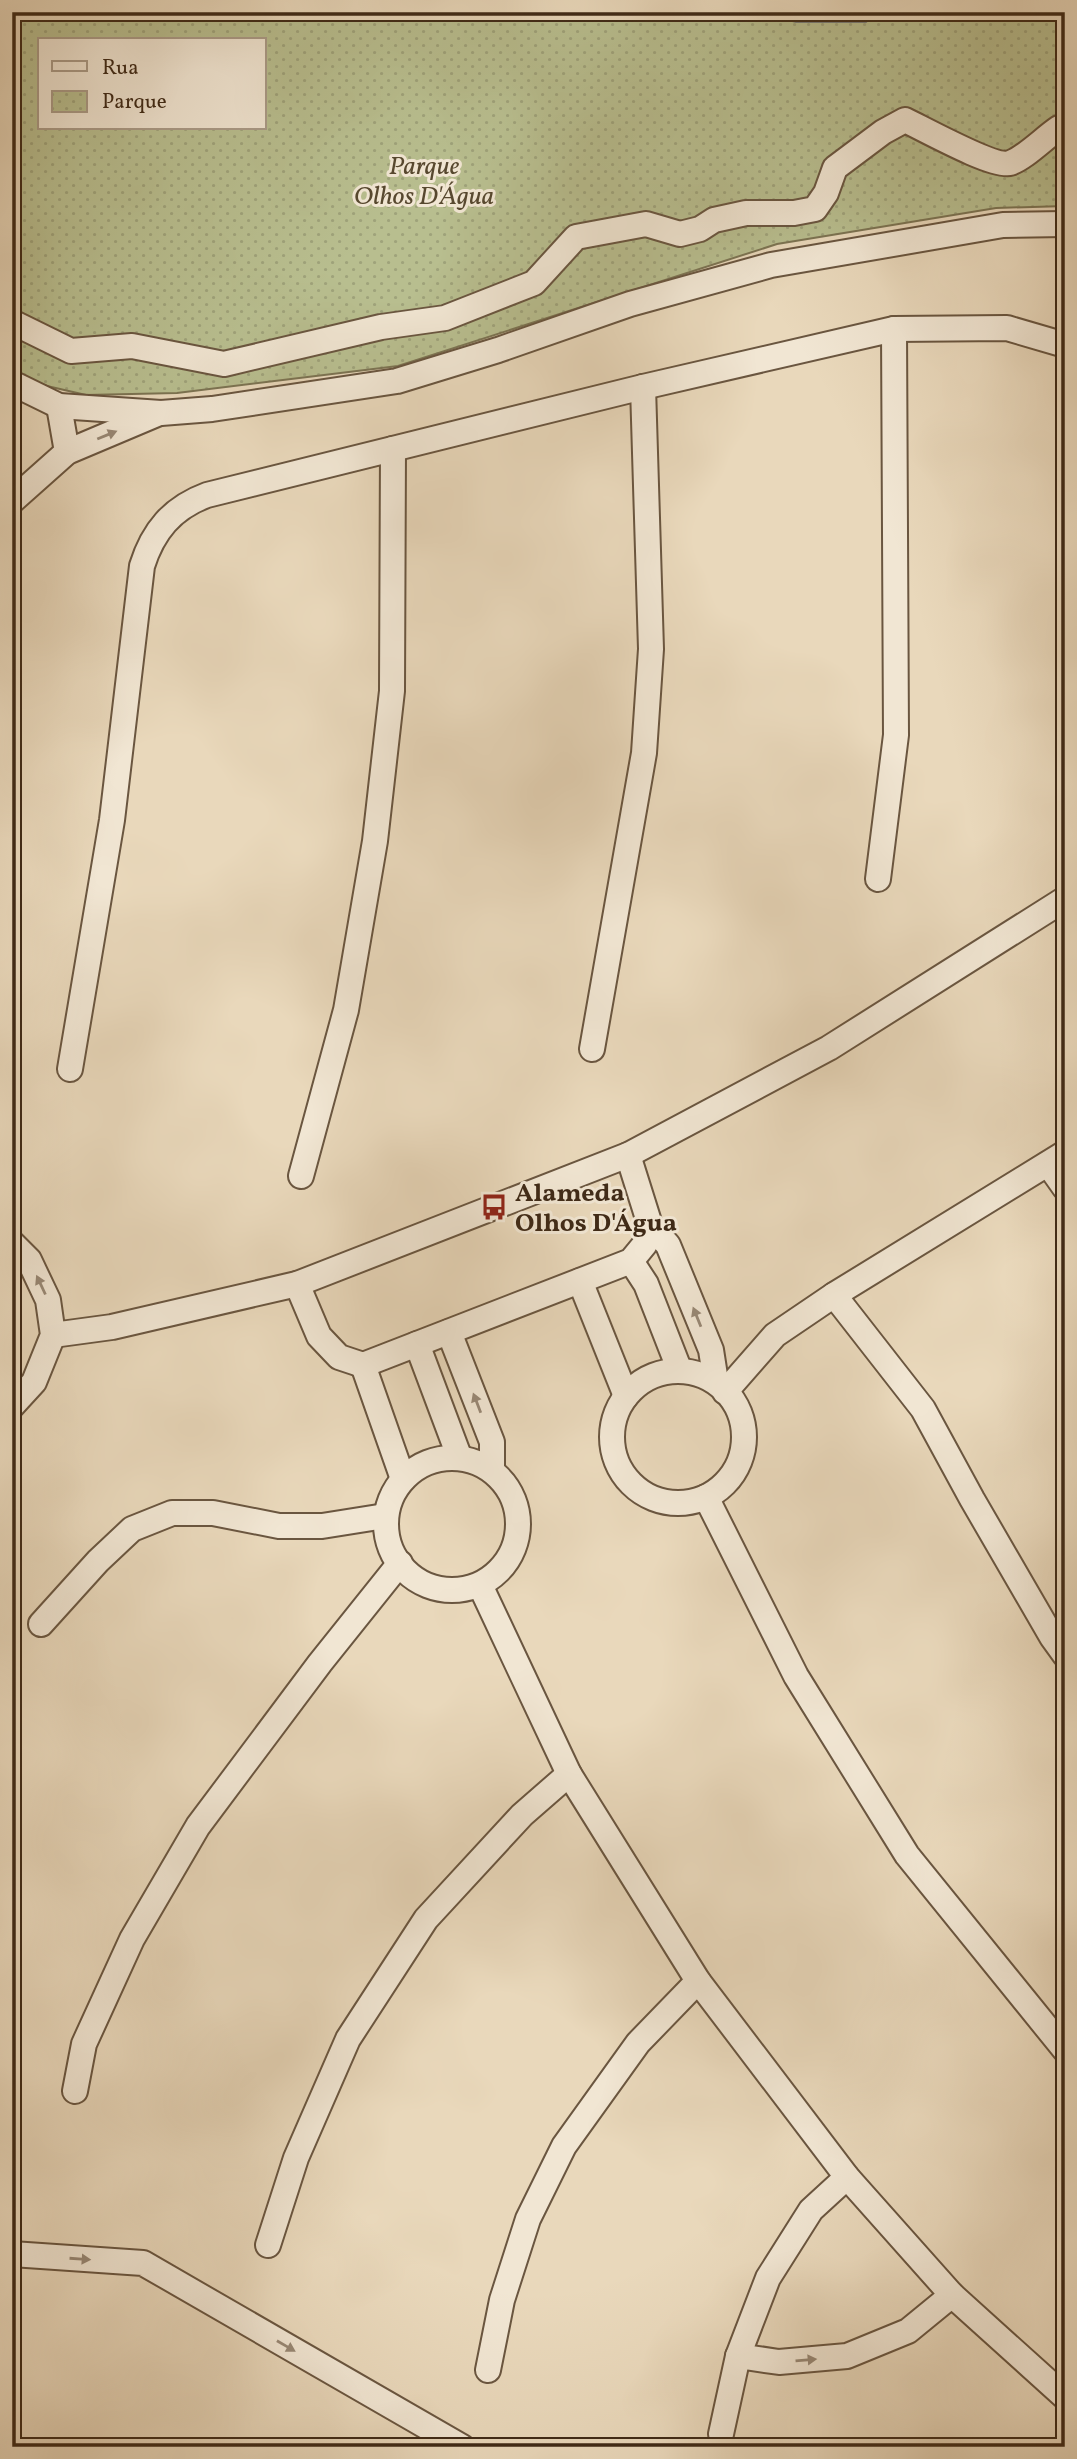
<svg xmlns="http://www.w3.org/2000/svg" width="1077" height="2459" font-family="Vollkorn,serif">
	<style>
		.park { fill: url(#park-dots); stroke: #7c7453; stroke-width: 2; fill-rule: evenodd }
		.water { fill: url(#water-rules); stroke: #777e7a; stroke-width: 2 }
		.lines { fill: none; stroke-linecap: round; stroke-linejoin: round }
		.shore { stroke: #6e706a; stroke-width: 2 }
		.minor-casing { stroke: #6a5640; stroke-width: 28 }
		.minor { stroke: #f1e6d3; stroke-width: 24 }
		.oneway { fill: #988875 }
		.labels { text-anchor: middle; stroke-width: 6; stroke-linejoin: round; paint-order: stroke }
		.park-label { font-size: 26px; font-style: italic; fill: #57482f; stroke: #f1e6d3 }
		.poi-label { font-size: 26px; font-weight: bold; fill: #3f2a17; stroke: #f1e6d3; text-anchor: start }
	</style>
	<defs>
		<pattern id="park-dots" width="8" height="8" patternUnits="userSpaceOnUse" patternTransform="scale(1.75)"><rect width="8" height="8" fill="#b8be8f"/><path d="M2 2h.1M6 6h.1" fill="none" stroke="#9fa37b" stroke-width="1.8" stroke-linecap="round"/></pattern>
		<pattern id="water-rules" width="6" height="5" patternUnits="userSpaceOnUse" patternTransform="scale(1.75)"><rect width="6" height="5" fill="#9db6bc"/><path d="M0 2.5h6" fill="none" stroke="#819498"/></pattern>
	</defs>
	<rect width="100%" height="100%" fill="#e9d8bb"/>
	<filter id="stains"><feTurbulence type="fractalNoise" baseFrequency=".00286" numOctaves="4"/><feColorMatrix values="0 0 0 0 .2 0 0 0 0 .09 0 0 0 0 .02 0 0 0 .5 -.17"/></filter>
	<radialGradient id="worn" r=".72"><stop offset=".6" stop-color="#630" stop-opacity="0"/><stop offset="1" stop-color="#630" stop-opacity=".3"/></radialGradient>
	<path class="park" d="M12,12h1053v194l-69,2 -219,36 -379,122 -221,27 -91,2 -39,-9 -35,-13zM40,40h224v88h-224z"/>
	<polygon class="water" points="758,12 877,12 866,22 796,22"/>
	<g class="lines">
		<polyline class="shore" points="787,12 797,15 862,15 866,12"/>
		<g class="minor-casing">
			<g id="minor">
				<path d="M12,322l59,29 61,-5 92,18 157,-37 64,-9 89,-35 42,-46 70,-13 34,10 20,-5 14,-9 32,-7h48l21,-4 11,-16 9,-25 48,-36 22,-12c19,9 89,48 105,43 15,-5 34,-25 49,-35h6"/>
				<polyline points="12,383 59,406 161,413 212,409 397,381 498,350 630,304 771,265 1003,225 1065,224"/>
				<polyline points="59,406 67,452"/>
				<polyline points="12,501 67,452 157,414"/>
				<polyline points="878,879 896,735 894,329"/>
				<polyline points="592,1049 644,753 651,649 643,387"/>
				<path d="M70,1069l42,-249 30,-254c11,-35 30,-58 65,-71l436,-108 251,-58 113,-1 58,17"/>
				<polyline points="1048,1164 1065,1188"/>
				<polyline points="301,1176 346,1010 375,841 392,691 393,449"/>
				<polyline points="650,1225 668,1245 711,1350 716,1382"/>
				<polyline points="12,1243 29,1260 48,1300 53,1335 34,1382 12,1406"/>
				<polyline points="631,1261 646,1284 680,1371"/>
				<polyline points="580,1281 626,1396"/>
				<polyline points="297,1284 319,1336 339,1357 363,1365 631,1261 645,1244 650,1225 628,1155"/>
				<polyline points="834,1295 923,1409 972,1499 1052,1637 1065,1655"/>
				<polyline points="449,1332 492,1442 492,1469"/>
				<polyline points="53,1335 112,1327 297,1284 628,1155 829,1048 1065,899"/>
				<polyline points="417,1344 459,1456"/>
				<polyline points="363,1365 403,1479"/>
				<circle cx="678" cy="1437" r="66"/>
				<polyline points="725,1392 775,1335 834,1295 1065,1153"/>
				<circle cx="452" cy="1524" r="66"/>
				<polyline points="706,1497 796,1676 907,1855 1065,2050"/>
				<polyline points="480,1585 569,1774 698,1981 847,2177 952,2295 1065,2397"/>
				<polyline points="41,1624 98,1561 132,1529 172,1513 213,1513 279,1526 322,1526 385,1516"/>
				<polyline points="75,2091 84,2044 132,1939 198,1826 320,1663 400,1563"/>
				<polyline points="268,2245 296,2158 348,2039 426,1919 522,1815 569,1774"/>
				<polyline points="12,2254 143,2263 462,2447"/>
				<polyline points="738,2356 779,2362 847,2356 908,2331 952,2295"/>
				<polyline points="488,2370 502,2300 528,2219 564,2146 638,2043 698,1981"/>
				<polyline points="721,2434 738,2356 768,2278 811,2210 847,2177"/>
			</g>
		</g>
		<use href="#minor" class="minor"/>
	</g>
	<defs><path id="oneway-solid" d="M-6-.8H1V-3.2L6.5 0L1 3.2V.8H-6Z" transform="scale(1.75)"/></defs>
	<g class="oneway">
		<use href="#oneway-solid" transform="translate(107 435) rotate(-22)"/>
		<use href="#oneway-solid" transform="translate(41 1285) rotate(-115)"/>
		<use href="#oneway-solid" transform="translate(697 1317) rotate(-112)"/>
		<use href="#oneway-solid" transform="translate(477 1403) rotate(-111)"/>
		<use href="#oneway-solid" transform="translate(80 2259) rotate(4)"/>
		<use href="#oneway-solid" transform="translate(286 2346) rotate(30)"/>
		<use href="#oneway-solid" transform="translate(806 2360) rotate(-5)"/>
	</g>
	<defs>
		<g id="bus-bare" transform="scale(2.1)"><path d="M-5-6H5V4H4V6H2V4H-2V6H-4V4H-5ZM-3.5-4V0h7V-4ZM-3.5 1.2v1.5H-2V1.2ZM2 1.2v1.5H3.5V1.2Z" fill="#8f2418" stroke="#f1e6d3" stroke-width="2.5" paint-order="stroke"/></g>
	</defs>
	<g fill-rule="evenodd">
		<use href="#bus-bare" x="494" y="1207"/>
	</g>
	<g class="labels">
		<g class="park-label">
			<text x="424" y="174">Parque<tspan x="424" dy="30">Olhos D'Água</tspan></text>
		</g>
		<g class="poi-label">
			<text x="515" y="1201">Alameda<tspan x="515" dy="30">Olhos D'Água</tspan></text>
		</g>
	</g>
	<rect width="1077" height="2459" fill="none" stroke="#e9d8bb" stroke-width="42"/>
	<rect x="14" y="14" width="1049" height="2431" fill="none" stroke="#3f2a17" stroke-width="3.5"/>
	<rect x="21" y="21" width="1035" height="2417" fill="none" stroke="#3f2a17" stroke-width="2"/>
	<rect x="38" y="38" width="228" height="91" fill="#f1e6d3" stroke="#aa9b88" stroke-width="2"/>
	<rect x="52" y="61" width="35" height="10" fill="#f1e6d3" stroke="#aa9b88" stroke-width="2"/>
	<text x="102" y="74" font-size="21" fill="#3f2a17">Rua</text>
	<rect x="52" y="91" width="35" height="21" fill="url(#park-dots)" stroke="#aa9b88" stroke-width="2"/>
	<text x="102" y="108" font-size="21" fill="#3f2a17">Parque</text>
	<rect width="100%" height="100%" filter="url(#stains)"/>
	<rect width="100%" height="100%" fill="url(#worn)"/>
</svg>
